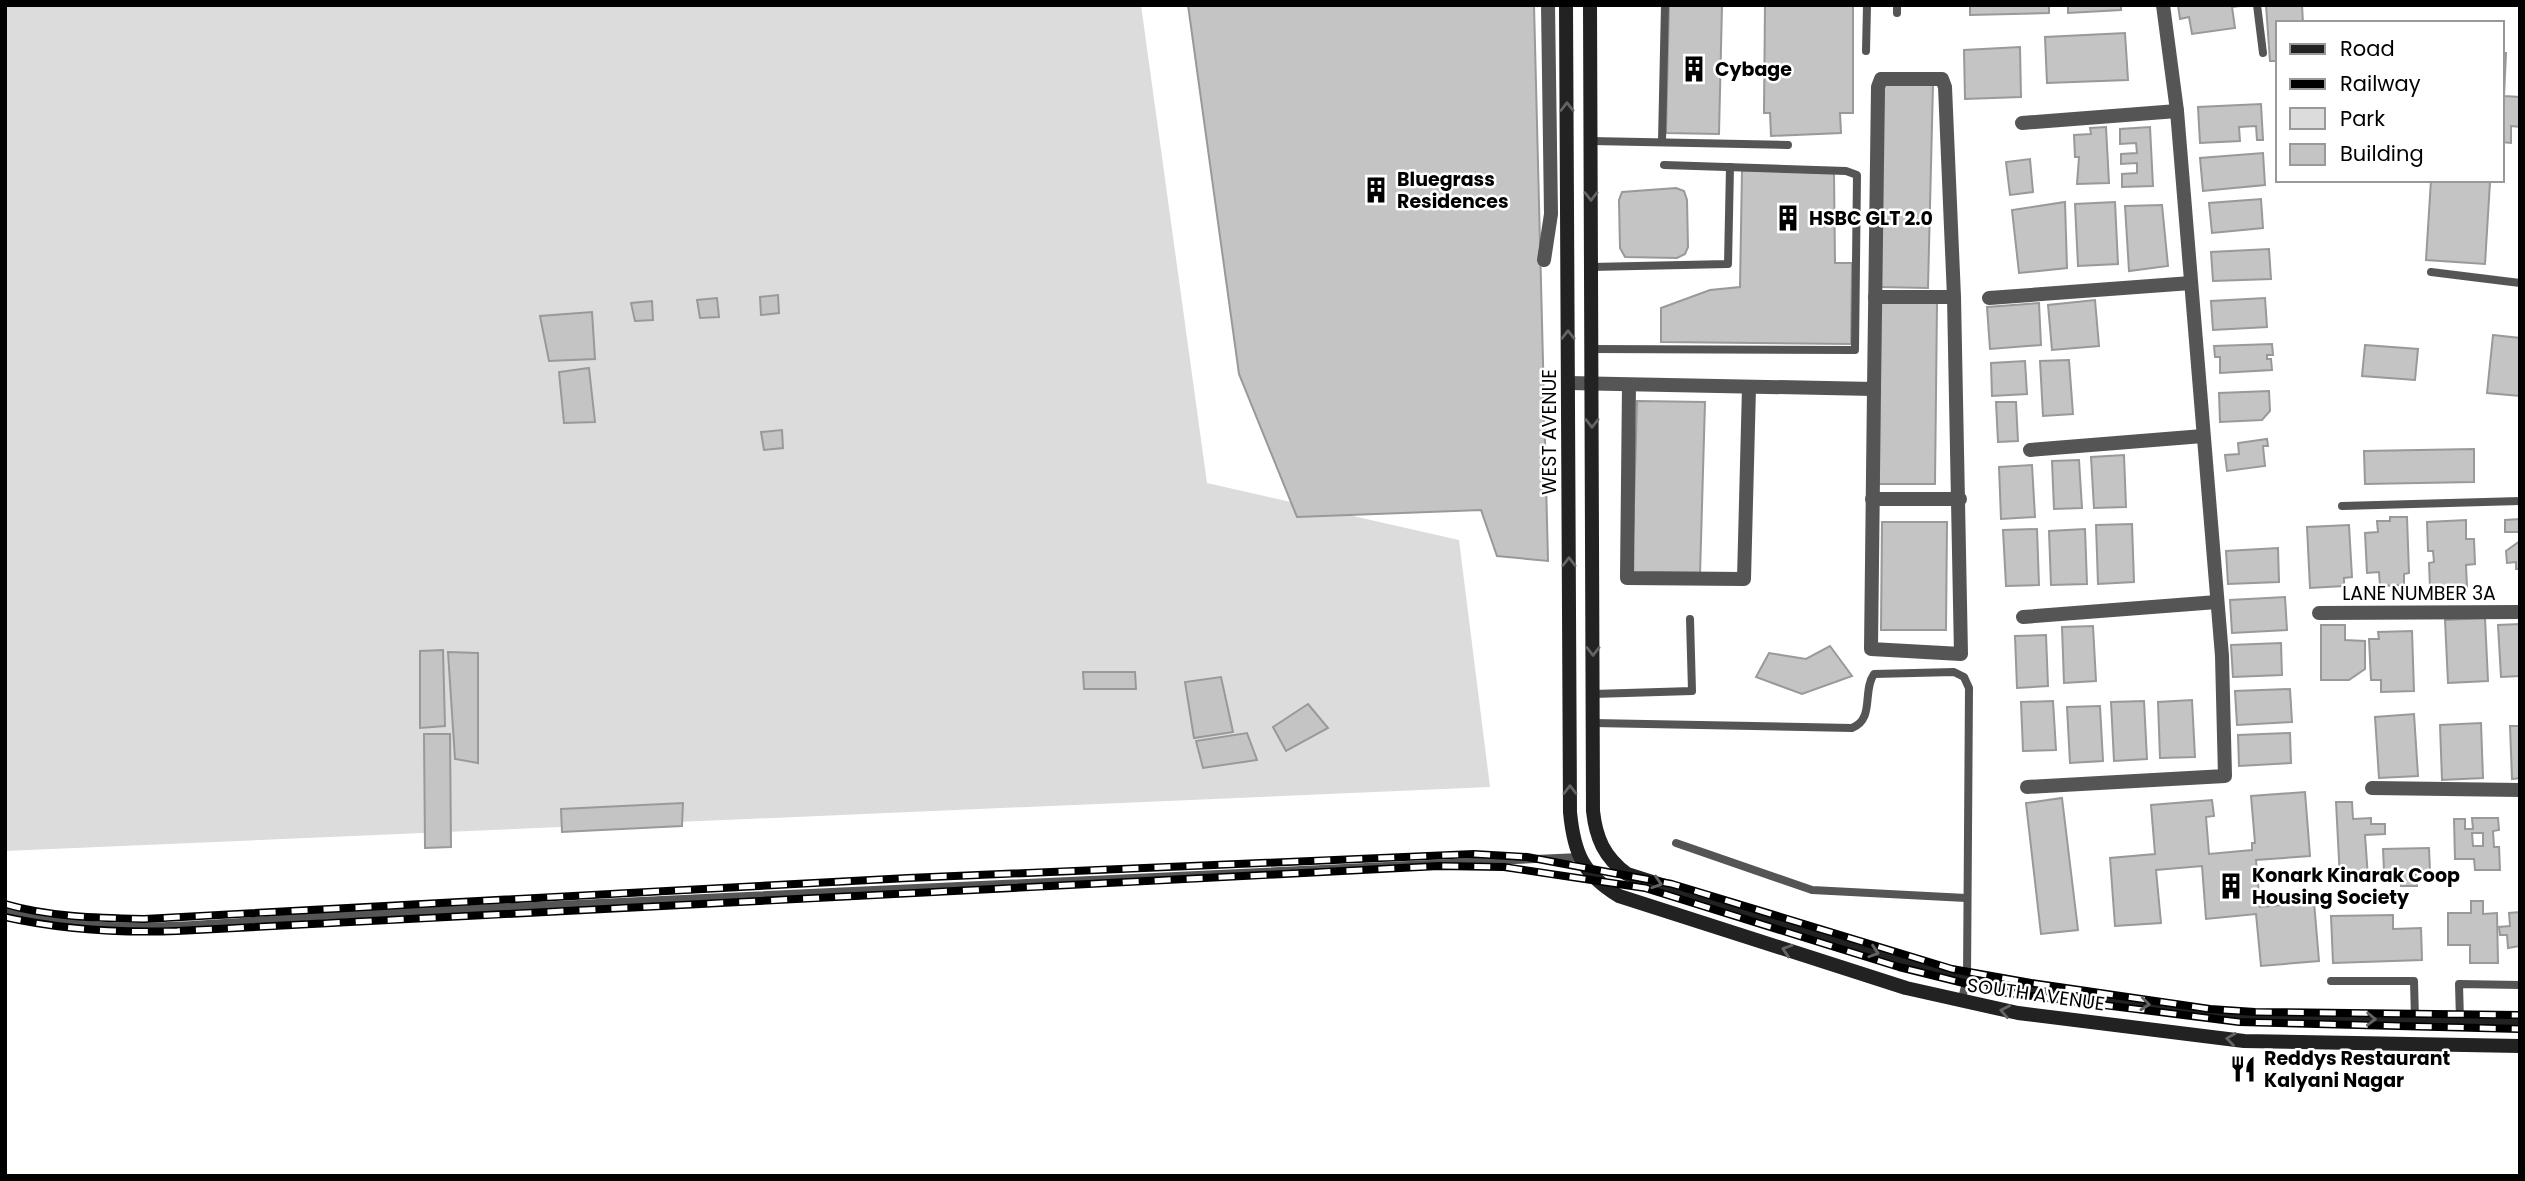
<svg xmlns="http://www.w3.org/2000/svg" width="2525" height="1181" font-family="Poppins,sans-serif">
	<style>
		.green { fill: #dcdcdc }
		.building { fill: #c4c4c4; stroke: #999; stroke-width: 2; fill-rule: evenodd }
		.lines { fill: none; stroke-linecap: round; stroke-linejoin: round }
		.service { stroke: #555; stroke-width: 8 }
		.minor { stroke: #555; stroke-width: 14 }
		.secondary { stroke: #222; stroke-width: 14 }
		.rail-casing { stroke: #000; stroke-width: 8 }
		.rail { stroke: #fff; stroke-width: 5; stroke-dasharray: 16; stroke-linecap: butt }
		.oneway { stroke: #646464 }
		.labels { text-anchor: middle; stroke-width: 5; stroke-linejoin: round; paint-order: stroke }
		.poi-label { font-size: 19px; font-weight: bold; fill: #000; stroke: #fff; text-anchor: start }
		.street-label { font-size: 19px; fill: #000; stroke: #fff }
	</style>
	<rect width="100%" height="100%" fill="#fff"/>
	<polygon class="green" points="5,5 1141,5 1207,483 1459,540 1490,787 5,851"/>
	<g class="building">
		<polygon points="1188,5 1534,5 1548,561 1497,556 1481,510 1297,517 1239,374"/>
		<polygon points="1669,5 1722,5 1719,134 1666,133"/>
		<polygon points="1765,5 1853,5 1853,113 1840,113 1841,133 1771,136 1770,113 1764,113"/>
		<polygon points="1970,5 2049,5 2049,13 1970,15"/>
		<polygon points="2068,5 2121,5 2121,10 2068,13"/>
		<polygon points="2178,5 2239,5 2240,6 2232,7 2235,28 2192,34 2189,17 2180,19"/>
		<polygon points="2266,5 2302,5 2303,23 2278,23 2278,61 2270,61"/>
		<polygon points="2125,33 2128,80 2047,83 2045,37"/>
		<polygon points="2020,47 2021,97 1965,99 1964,50"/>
		<polygon points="2502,53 2506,53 2504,96 2520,97 2520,127 2511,126 2511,143 2502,142"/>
		<polygon points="1884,83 1933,84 1928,288 1879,287"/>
		<polygon points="2261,104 2263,140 2257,140 2256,126 2239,127 2240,141 2200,143 2198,107"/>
		<polygon points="2106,127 2109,183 2077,184 2079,157 2075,157 2074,135 2091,134 2090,128"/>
		<polygon points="2150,127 2153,186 2122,187 2122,174 2137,173 2137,163 2121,164 2121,154 2137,153 2136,143 2120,144 2120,129"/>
		<polygon points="2263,153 2265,185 2203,191 2200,158"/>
		<polygon points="2030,159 2033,192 2010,195 2006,162"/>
		<polygon points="1742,170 1834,173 1835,263 1852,263 1851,344 1661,342 1661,308 1710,290 1740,287"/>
		<polygon points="2431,180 2490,182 2485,264 2426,260"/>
		<polygon points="1676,188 1684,191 1687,200 1688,247 1685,254 1677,258 1625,257 1620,248 1619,200 1622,192"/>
		<polygon points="2261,199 2263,228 2212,233 2209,203"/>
		<polygon points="2065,202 2067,268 2019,273 2012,210"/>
		<polygon points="2115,202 2118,264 2078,266 2075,204"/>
		<polygon points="2162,205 2168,266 2129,271 2125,206"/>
		<polygon points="2269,249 2271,279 2213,281 2211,252"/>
		<polygon points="778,295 779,313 761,315 760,297"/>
		<polygon points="717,298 719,317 700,318 697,300"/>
		<polygon points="2265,298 2267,327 2213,330 2211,301"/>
		<polygon points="2095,300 2099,346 2052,350 2048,305"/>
		<polygon points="652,301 653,320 635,321 631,303"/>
		<polygon points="1879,302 1937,303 1935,484 1877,484"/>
		<polygon points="2039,303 2041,345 1990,349 1987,307"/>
		<polygon points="592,312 595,359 549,361 540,316"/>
		<polygon points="2493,335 2520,338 2520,396 2487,393"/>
		<polygon points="2272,344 2273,355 2267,355 2267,359 2271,359 2272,370 2220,373 2220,357 2215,357 2214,346"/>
		<polygon points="2365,345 2418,349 2415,380 2362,376"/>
		<polygon points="2069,360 2073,414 2043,416 2040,361"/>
		<polygon points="2025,361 2027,394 1992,396 1991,363"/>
		<polygon points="589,368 595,422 564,423 559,372"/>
		<polygon points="2269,391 2270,411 2262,420 2220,422 2219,393"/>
		<polygon points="1637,401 1705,402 1700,575 1632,574"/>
		<polygon points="1996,402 2016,402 2018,441 1998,442"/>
		<polygon points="782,430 783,448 764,450 761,432"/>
		<polygon points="2267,439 2268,446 2263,446 2265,466 2227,471 2225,455 2239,454 2238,443"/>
		<polygon points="2474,449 2474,482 2365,484 2364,451"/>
		<polygon points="2124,455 2126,507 2094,508 2091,457"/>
		<polygon points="2079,460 2082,508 2054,509 2052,461"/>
		<polygon points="2032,465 2035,517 2001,519 1999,467"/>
		<polygon points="2390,517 2407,517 2409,573 2404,574 2404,585 2380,586 2379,572 2367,573 2365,533 2378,532 2377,521 2390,521"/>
		<polygon points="2520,519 2520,532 2505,532 2505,520"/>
		<polygon points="2466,520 2466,539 2474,539 2475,564 2466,565 2467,587 2430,588 2429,563 2434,562 2433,551 2428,551 2427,522"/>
		<polygon points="1882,522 1947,522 1946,630 1881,630"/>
		<polygon points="2132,524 2134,582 2098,584 2096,525"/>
		<polygon points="2349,525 2352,577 2344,578 2344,586 2310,588 2307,527"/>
		<polygon points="2037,529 2039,585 2006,586 2003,530"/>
		<polygon points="2085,529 2087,584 2051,585 2049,531"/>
		<polygon points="2520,541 2520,569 2516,569 2516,562 2507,563 2506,551"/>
		<polygon points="2278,548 2279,582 2228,584 2226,551"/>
		<polygon points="2285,597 2287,630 2232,633 2230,600"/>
		<polygon points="2485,618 2488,681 2448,683 2445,620"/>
		<polygon points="2520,624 2520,676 2501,677 2498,625"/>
		<polygon points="2321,625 2345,625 2345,640 2365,641 2365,669 2349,680 2321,680"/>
		<polygon points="2093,626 2096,681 2064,683 2062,627"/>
		<polygon points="2412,631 2414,691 2381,692 2381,680 2371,680 2369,639 2379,639 2378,632"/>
		<polygon points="2046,635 2048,686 2017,688 2015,636"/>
		<polygon points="2281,643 2282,675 2233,677 2231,645"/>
		<polygon points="1830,646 1852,676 1802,694 1756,677 1769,653 1806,659"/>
		<polygon points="443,650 445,726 420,728 420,651"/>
		<polygon points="448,652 478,653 478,763 455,759"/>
		<polygon points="1083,672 1135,672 1136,689 1084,689"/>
		<polygon points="1221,677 1233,732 1194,738 1185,682"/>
		<polygon points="2290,689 2292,722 2237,725 2235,691"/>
		<polygon points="2192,700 2195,757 2160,758 2158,702"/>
		<polygon points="2053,701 2056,750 2023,751 2021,702"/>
		<polygon points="2144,701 2147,759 2114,761 2111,702"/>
		<polygon points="1308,704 1328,728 1286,751 1273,727"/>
		<polygon points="2100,706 2103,761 2070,763 2067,707"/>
		<polygon points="2414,714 2418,776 2379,778 2375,717"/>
		<polygon points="2481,723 2483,778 2442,780 2440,725"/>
		<polygon points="2510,726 2520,726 2520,778 2512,779"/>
		<polygon points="1247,733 1257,760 1203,768 1196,741"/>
		<polygon points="2290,733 2291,763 2239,766 2238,735"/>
		<polygon points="424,734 450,734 451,847 425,848"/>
		<polygon points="2305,792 2310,856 2256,860 2260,907 2314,902 2319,961 2261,966 2256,914 2206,919 2202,866 2156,870 2161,923 2115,926 2110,858 2155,854 2151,805 2212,800 2214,816 2206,817 2209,854 2252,850 2252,843 2255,843 2251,796"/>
		<polygon points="2062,798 2078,930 2041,934 2026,803"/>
		<polygon points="2336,802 2352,802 2353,819 2371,818 2371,824 2385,824 2385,834 2365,835 2368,878 2340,879"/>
		<polygon points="683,803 682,826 562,832 561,809"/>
		<path d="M2472,818h26l1,12 -6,1 1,16h5l1,23h-25l-1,-11h-19l-1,-40h11v10h8zM2472,833h11v13h-10z"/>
		<polygon points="2429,848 2430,871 2416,871 2417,886 2401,886 2401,870 2384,871 2383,849"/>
		<polygon points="2471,901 2483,901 2483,914 2497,913 2498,963 2470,963 2470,945 2448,945 2448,913 2471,913"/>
		<polygon points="2520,912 2520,946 2508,948 2507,935 2500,935 2499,927 2510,926 2509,913"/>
		<polygon points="2393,915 2393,929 2421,928 2422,960 2333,963 2331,916"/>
	</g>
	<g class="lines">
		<g class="service">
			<polyline points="1897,5 1897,13"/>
			<polyline points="2257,5 2263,53"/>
			<polyline points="1866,51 1867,5"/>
			<polyline points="1591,141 1788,145"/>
			<polyline points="1662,141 1665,5"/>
			<polyline points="1591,267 1728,264 1730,167"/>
			<polyline points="2431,272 2520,283"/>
			<polyline points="1592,349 1855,350 1857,175 1846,171 1664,165"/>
			<polyline points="2342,506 2520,501"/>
			<polyline points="1593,694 1692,691 1690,619"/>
			<path d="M1593,723l259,5c23,-9 10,-37 22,-54l80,-2 10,5 5,11 -2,291 -6,23"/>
			<polyline points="1676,843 1812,890 1966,898"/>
			<path d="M5,910c103,29 209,13 314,6l1261,-59"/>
			<polyline points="2331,981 2414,981 2415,1019"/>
			<polyline points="2460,1020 2459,984 2520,985"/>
		</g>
		<g class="minor">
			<polyline points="2022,123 2177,111"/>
			<polyline points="1544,260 1551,214 1548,5"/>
			<polyline points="1989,298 2191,283"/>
			<polyline points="1568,383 1874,389 1878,87 1881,79 1942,79 1945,87 1954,297"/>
			<polyline points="1629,385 1627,578 1744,579 1749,387"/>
			<polyline points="1874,389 1871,649 1961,654 1954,297 1875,297"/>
			<polyline points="2030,450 2203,436"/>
			<polyline points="1872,499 1960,499"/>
			<polyline points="2319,613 2520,612"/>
			<polyline points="2023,617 2217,602"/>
			<polyline points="2027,787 2225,776 2222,656 2177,111 2163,5"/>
			<polyline points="2372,788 2520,790"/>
		</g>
		<g class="secondary">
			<path d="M1566,5l4,807c4,42 13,62 49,84l287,92 112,25 226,28 276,5"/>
			<path d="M1590,5l3,806c3,27 11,46 34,63l286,91 108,25 225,27 274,5"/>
		</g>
		<g class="rail-casing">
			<g id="rail">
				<path d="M5,904c45,13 93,14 139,15l764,-41 566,-24 53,3 145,27 280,85 79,14 179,26 45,3 265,3"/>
				<path d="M5,917c58,13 113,16 172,14l1262,-65 65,1 141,21 254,79 101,25 239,30 281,7"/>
			</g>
		</g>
		<use href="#rail" class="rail"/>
	</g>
	<defs><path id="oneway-chevron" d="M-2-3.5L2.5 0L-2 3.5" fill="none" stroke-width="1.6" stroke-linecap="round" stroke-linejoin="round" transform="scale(1.75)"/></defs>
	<g class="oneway">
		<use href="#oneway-chevron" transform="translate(1567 107) rotate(-90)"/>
		<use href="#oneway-chevron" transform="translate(1591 196) rotate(90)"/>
		<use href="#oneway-chevron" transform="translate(1568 335) rotate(-90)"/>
		<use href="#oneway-chevron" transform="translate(1592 423) rotate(90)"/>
		<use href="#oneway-chevron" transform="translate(1569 562) rotate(-90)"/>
		<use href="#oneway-chevron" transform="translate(1593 651) rotate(90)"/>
		<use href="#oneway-chevron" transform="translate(1570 790) rotate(-90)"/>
		<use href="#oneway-chevron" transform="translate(1657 883) rotate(18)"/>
		<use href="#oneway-chevron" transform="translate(1787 950) rotate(-162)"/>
		<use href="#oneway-chevron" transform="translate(1874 952) rotate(18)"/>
		<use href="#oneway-chevron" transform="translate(2145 1004) rotate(6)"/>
		<use href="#oneway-chevron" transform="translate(2005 1011) rotate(-169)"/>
		<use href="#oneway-chevron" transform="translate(2371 1019) rotate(1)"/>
		<use href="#oneway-chevron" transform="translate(2231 1039) rotate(-172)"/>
	</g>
	<defs>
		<g id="building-bare" transform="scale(2.1)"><path d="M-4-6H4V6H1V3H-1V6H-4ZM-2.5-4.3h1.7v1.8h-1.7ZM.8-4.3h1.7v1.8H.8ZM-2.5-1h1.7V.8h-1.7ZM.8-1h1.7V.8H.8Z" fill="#000" stroke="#fff" stroke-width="2.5" paint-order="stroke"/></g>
		<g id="restaurant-bare" transform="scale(2.1)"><path d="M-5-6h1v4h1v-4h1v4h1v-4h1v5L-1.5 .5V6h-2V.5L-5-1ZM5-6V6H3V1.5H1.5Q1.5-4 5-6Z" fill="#000" stroke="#fff" stroke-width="2.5" paint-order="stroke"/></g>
	</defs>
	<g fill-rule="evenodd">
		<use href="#building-bare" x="1694" y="69"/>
		<use href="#building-bare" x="1376" y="190"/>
		<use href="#building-bare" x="1788" y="218"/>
		<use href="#building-bare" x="2231" y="886"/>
		<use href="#restaurant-bare" x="2243" y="1069"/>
	</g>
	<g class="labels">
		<g class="poi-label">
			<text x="1715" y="76">Cybage</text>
			<text x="1397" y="186">Bluegrass<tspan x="1397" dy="22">Residences</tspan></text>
			<text x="1809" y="225">HSBC GLT 2.0</text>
			<text x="2252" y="882">Konark Kinarak Coop<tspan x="2252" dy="22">Housing Society</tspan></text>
			<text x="2264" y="1065">Reddys Restaurant<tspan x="2264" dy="22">Kalyani Nagar</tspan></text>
		</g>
		<g class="street-label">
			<text transform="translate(1549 432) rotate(-90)" y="7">WEST AVENUE</text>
			<text x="2419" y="600">LANE NUMBER 3A</text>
			<text transform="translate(2036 994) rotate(8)" y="7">SOUTH AVENUE</text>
		</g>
	</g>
	<rect width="2525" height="1181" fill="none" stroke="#000000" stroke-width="14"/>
	<rect x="2276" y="21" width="228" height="161" fill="#ffffff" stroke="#999999" stroke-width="2"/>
	<rect x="2290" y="44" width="35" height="10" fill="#222222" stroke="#999999" stroke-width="2"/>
	<text x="2340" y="56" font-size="21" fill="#000000">Road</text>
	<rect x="2290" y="79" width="35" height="10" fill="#000000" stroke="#999999" stroke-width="2"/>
	<text x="2340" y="91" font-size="21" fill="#000000">Railway</text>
	<rect x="2290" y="108" width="35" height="21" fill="#dcdcdc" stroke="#999999" stroke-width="2"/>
	<text x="2340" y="126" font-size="21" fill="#000000">Park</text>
	<rect x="2290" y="144" width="35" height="21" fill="#c4c4c4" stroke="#999999" stroke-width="2"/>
	<text x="2340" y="161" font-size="21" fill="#000000">Building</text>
</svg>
